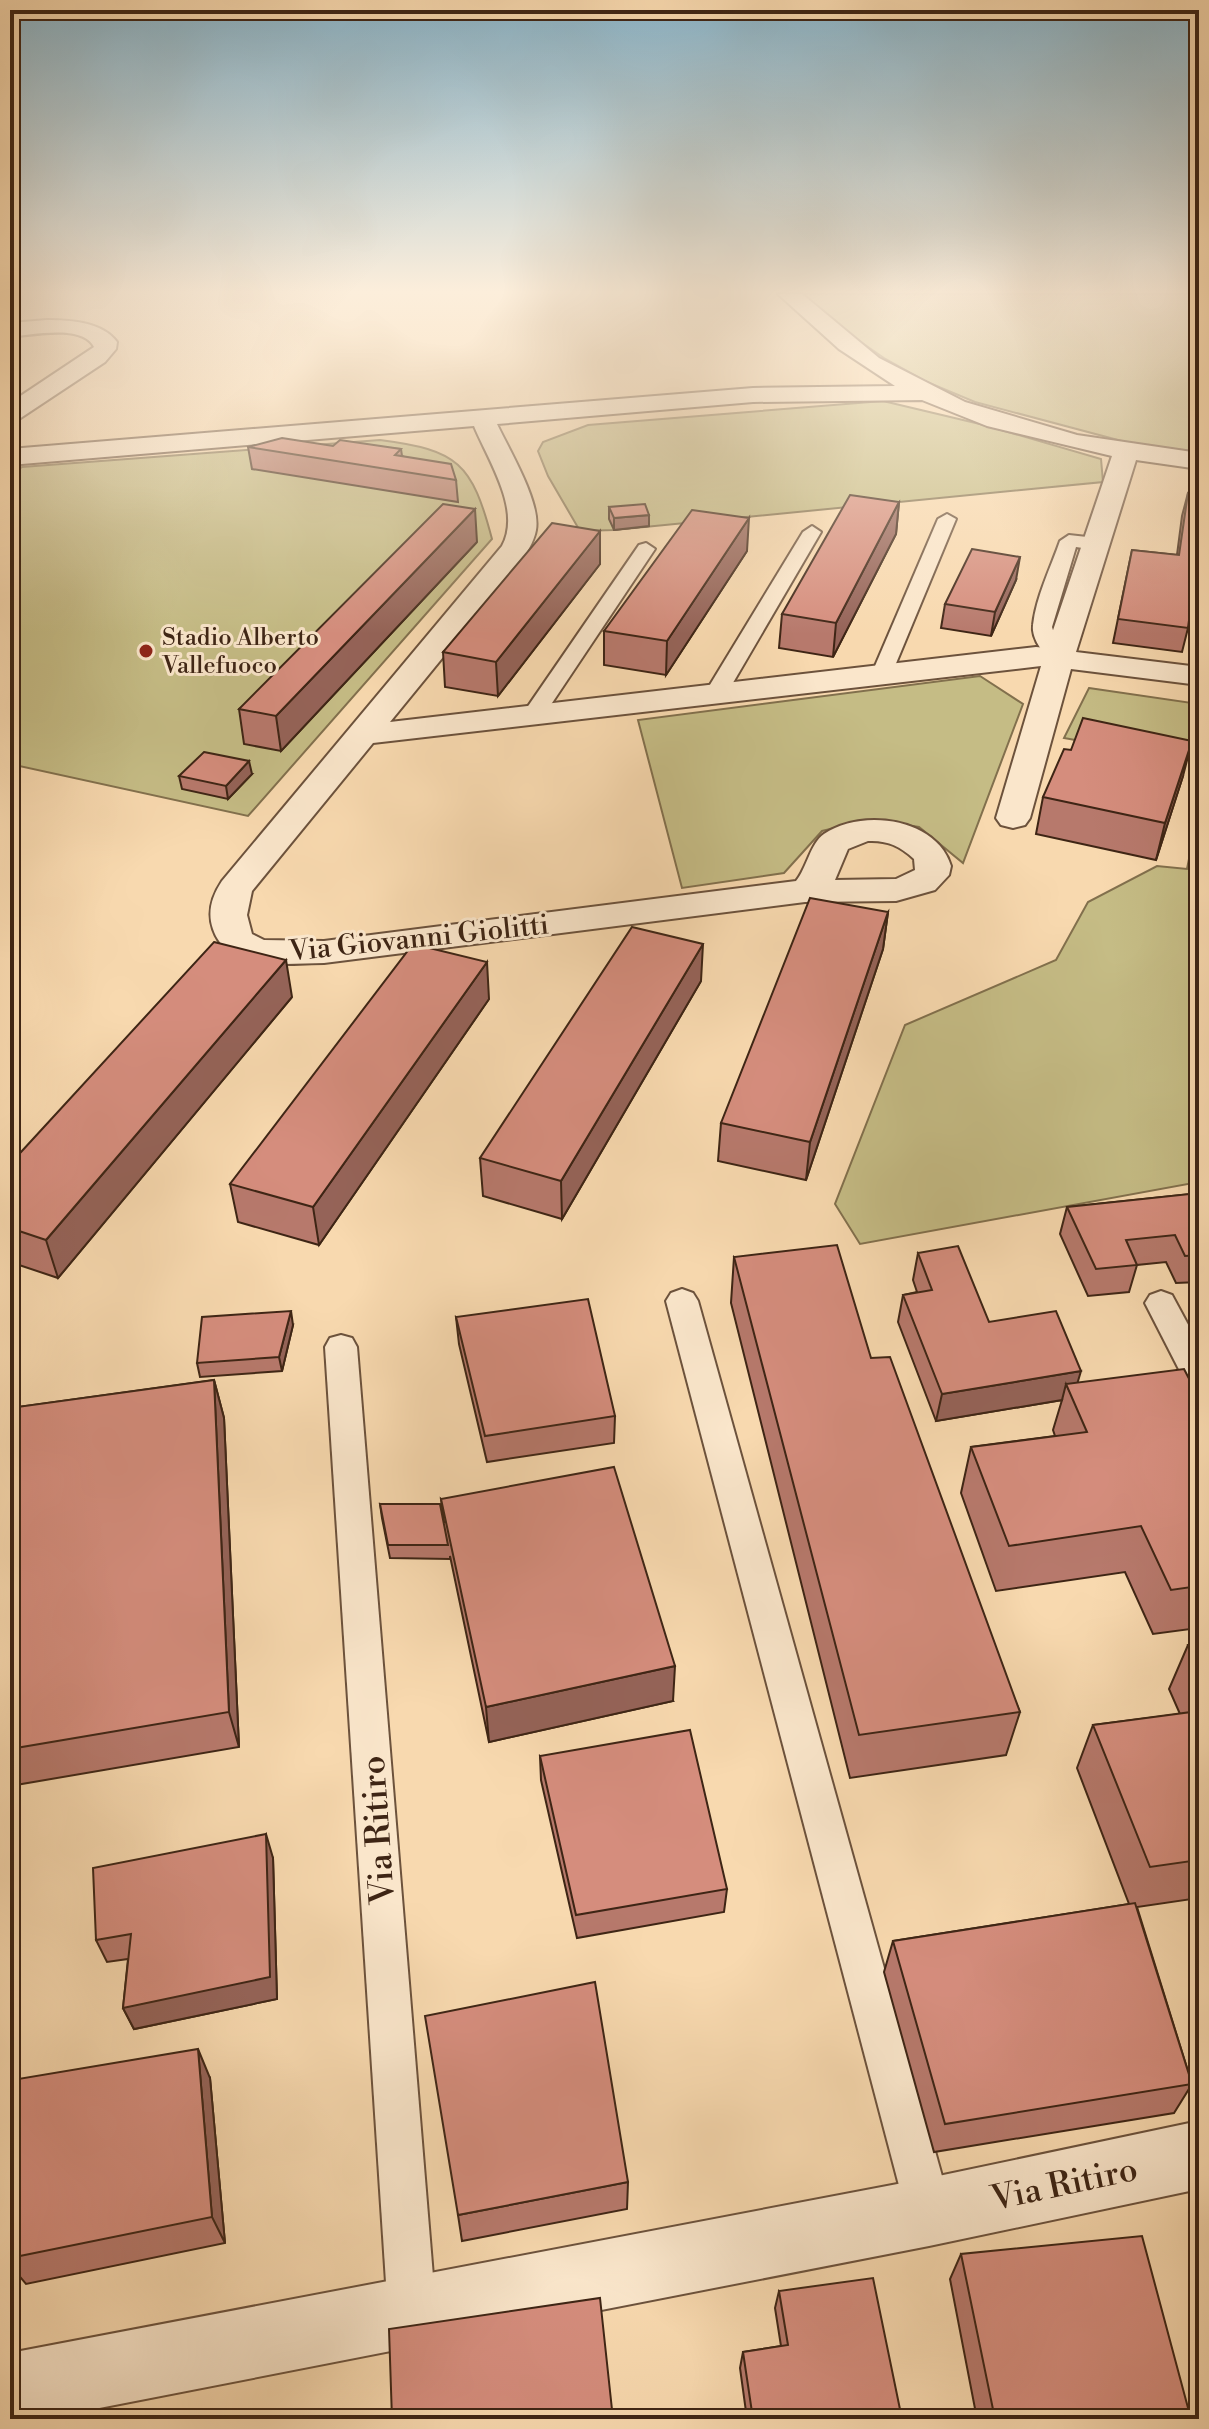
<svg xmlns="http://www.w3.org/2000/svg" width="1209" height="2429" font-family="'Libre Bodoni',serif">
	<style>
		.green { fill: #c5bc85; stroke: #82704d; stroke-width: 2 }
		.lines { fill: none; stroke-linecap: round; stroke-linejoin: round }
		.lane-casing { stroke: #6c523c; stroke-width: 4 }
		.street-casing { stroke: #6c523c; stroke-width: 4 }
		.lane { fill: #fae6cb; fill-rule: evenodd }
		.street { fill: #fae6cb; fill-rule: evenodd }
		.wall { fill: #b7796c; stroke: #3e2515; stroke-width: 2 }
		.shaded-wall { fill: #956358; stroke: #3e2515; stroke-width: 2 }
		.building { fill: #d58d7d; stroke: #3e2515; stroke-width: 2 }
		.poi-dot { fill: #8f2418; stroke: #fae6cb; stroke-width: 3 }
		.labels { text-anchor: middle; stroke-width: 6; stroke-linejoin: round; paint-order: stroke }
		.far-poi-label { font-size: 24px; fill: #3e2515; stroke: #fae6cb; text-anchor: start }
		.street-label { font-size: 28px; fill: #3e2515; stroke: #fae6cb }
		.near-street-label { font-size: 34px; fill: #3e2515; stroke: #fae6cb }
	</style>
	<rect width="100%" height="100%" fill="#f8d9af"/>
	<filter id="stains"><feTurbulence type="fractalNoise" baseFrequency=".0025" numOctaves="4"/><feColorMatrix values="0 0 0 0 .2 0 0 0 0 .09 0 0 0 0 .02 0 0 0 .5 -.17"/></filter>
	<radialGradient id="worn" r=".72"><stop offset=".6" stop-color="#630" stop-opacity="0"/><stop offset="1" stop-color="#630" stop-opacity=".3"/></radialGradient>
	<g class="green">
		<polygon points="802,294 1199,294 1199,452 1133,444 975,402 927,382 884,358 842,329"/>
		<polygon points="883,401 984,425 1101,459 1103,482 614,530 580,531 548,476 538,451 543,442 588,425"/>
		<path d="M380,440c78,10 92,23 112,99l-244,277 -238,-52v-288l12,-9z"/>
		<polygon points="980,676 1023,704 963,863 919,827 886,822 852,824 822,831 784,873 682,888 638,720"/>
		<polygon points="1089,688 1199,704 1199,762 1064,738"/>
		<polygon points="1199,809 1199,1182 860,1244 835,1204 905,1025 1056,960 1088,902 1157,866 1187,869"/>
	</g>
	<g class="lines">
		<g class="lane-casing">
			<g id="lane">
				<polygon points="947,514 956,519 892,673 889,677 875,677 872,673 938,519"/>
				<polygon points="812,526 821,532 727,693 716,699 708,698 705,693 803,532"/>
				<path d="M1069,535l27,3 9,6 -9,6 -20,-3 -24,80 4,13 13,17 -10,6c-13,-3 -28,-24 -26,-38 3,-28 18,-58 27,-84z"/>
				<polygon points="646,543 655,549 544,715 533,721 525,720 522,715 639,545"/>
				<polygon points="682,1289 693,1293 698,1301 952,2212 946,2229 929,2235 912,2229 906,2212 666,1301 671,1293"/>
				<polygon points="1161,1291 1172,1295 1199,1345 1199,1389 1187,1385 1145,1303 1150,1295"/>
				<polygon points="341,1335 352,1338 357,1347 436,2313 429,2330 412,2337 395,2330 388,2313 325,1347 330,1338"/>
			</g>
		</g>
		<g class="street-casing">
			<g id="street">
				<path d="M778,294h24l77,64 86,44 112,33 122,18v16l-63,-9 -60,192 123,15v18l-128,-16 -41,149 -5,7 -12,3 -12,-3 -5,-7 45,-152 -668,77 -121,148 -5,24 5,19 12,6 60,1 472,-60c11,-13 14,-37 28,-47 38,-26 113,-16 127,32l-2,9 -14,15 -39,11 -91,1 -481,61c-37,0 -96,10 -111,-34 -6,-17 -1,-33 9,-48l280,-335c20,-36 -14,-86 -28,-120l-464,39v-16l743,-61 142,-2 -56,-37zM922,400l65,26 125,30 -65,192 -11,-1 -646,75 129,-158c7,-10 15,-22 17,-34 5,-28 -27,-80 -39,-106l256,-22zM868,841c19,-1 32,5 46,18l1,11 -19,9 -61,1 13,-31z"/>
				<path d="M47,320c24,0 55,2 70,22l-1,7 -11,13 -86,57 -9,2v-18l84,-56c-12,-23 -62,-12 -84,-10v-14z"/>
				<polygon points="1199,2121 1199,2189 929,2246 43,2419 10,2419 10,2353 929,2178"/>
			</g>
		</g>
		<use href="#lane" class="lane"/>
		<use href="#street" class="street"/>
	</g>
	<g class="wall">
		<polygon points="333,446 401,449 402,456 456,480 458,502 252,469 248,447"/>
		<polygon points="1188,493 1199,495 1199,582 1194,581 1188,628 1182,652 1113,643 1132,550 1177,555 1182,516"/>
		<polygon points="899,502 896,534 833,657 779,648 782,614"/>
		<polygon points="609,507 649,515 649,526 614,530 609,519"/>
		<polygon points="600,531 600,564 498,696 445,687 443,652"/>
		<polygon points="477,542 281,751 244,744 239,709"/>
		<polygon points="747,551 666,675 604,665 604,631"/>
		<polygon points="1016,580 991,636 941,628 945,604"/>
		<polygon points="1071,750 1183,776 1156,860 1036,834 1043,797"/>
		<polygon points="252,774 228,799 182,789 179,776"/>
		<polygon points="888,912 883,949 806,1180 718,1161 721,1123"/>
		<polygon points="701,981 562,1219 483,1196 480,1158"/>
		<polygon points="292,997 58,1278 10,1262 10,1164"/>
		<polygon points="489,999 319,1245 238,1222 230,1184"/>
		<polygon points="1199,1193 1199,1282 1176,1283 1166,1262 1137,1265 1129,1292 1088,1296 1060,1234 1067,1207"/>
		<polygon points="918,1253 989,1322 1077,1383 1199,1398 1199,1898 1137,1907 1192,2084 1174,2113 934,2152 884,1972 893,1941 1129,1904 1077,1768 1093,1725 1180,1714 1169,1689 1188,1645 1196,1644 1190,1629 1153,1634 1125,1572 996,1591 961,1493 971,1447 1055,1436 1053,1430 1062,1400 936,1421 898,1322 903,1295 917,1292 913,1280"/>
		<polygon points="734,1257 871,1358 1020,1712 1006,1755 850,1778 731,1303"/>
		<polygon points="456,1317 615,1416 614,1443 487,1462 459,1344"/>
		<polygon points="293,1325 282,1371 200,1377 197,1363"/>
		<polygon points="214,1380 224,1418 239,1747 10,1786 10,1408"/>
		<polygon points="441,1499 673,1701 489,1742 450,1556 450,1559 390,1558 382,1518 380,1504 444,1522"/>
		<polygon points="540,1756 727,1889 724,1912 577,1938 541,1780"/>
		<polygon points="273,1858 277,1999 134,2029 123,2008 128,1959 107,1962 96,1940"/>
		<polygon points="210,2078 225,2243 26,2284 10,2265 10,2195"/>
		<polygon points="628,2182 627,2209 462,2241 458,2215"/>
		<polygon points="961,2254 1191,2419 977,2419 950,2279"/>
		<polygon points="779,2291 902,2419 747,2419 740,2368 743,2352 781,2346 775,2308"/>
	</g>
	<g class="shaded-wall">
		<polygon points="899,502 896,534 833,657 836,623"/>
		<polygon points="475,509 477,542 281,751 276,716"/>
		<polygon points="649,515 649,526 614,530 614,518"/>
		<polygon points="749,518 747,551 666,675 667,641"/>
		<polygon points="600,531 600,564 498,696 496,662"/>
		<polygon points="1020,557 1016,580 991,636 995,612"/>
		<polygon points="1192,741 1183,776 1156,860 1165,823"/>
		<polygon points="249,761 252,774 228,799 226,786"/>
		<polygon points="888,912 883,949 806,1180 810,1142"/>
		<polygon points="703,944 701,981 562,1219 561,1181"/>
		<polygon points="286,960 292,997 58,1278 46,1240"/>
		<polygon points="487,962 489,999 319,1245 313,1207"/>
		<polygon points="291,1311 293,1325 282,1371 279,1357"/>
		<polygon points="1081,1371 1073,1398 1066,1384 1062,1400 936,1421 942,1394"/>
		<polygon points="214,1380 224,1418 239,1747 229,1712"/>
		<polygon points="675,1666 673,1701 489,1742 486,1707"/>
		<polygon points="266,1834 273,1858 277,1999 134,2029 123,2008"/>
		<polygon points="198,2049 210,2078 225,2243 212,2217"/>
	</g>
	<g class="building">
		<polygon points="282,438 333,446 340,440 401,449 395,455 451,464 456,480 248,447"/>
		<polygon points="1188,493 1199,495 1199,558 1197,558 1188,628 1118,619 1132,550 1179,555"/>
		<polygon points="850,495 899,502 836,623 782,614"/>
		<polygon points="443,504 475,509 276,716 239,709"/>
		<polygon points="645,504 649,515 614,518 609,507"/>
		<polygon points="692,510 749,518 667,641 604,631"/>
		<polygon points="552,523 600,531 496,662 443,652"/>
		<polygon points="972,549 1020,557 995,612 945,604"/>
		<polygon points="1083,718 1192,741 1165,823 1043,797 1064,749 1071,750"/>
		<polygon points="204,752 249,761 226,786 179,776"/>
		<polygon points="810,898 888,912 810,1142 721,1123"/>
		<polygon points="632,927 703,944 561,1181 480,1158"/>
		<polygon points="214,942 286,960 46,1240 10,1228 10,1164"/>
		<polygon points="413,944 487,962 313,1207 230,1184"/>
		<polygon points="1199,1193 1199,1255 1185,1256 1175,1235 1126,1240 1137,1265 1096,1269 1067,1207"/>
		<polygon points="837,1245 871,1358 890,1357 1020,1712 859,1735 734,1257"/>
		<polygon points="958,1246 989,1322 1056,1311 1081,1371 942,1394 903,1295 932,1290 918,1253"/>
		<polygon points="588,1299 615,1416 485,1436 456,1317"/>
		<polygon points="291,1311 279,1357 197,1363 202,1317"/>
		<polygon points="1184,1369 1199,1398 1199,1586 1171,1590 1141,1526 1009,1546 971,1447 1087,1432 1066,1384"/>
		<polygon points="214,1380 229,1712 10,1749 10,1408"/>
		<polygon points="614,1467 675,1666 486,1707 441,1499"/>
		<polygon points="380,1504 440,1504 448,1545 388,1545"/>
		<polygon points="1199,1644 1199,1670 1188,1645"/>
		<polygon points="1199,1711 1199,1860 1150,1867 1093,1725"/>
		<polygon points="690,1730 727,1889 576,1915 540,1756"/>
		<polygon points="266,1834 270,1977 123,2008 131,1934 96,1940 93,1868"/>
		<polygon points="1135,1903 1192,2084 945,2124 893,1941"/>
		<polygon points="595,1982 628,2182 458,2215 425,2016"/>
		<polygon points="198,2049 212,2217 10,2258 10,2195 18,2079"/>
		<polygon points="1142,2236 1191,2419 995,2419 961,2254"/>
		<polygon points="873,2278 902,2419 753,2419 743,2352 788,2345 779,2291"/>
		<polygon points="600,2298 613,2419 392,2419 389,2329"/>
	</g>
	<linearGradient id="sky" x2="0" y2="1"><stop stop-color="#8ab7ce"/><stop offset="0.46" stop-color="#fceedb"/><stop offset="1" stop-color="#fceedb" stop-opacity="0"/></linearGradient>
	<rect width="1209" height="634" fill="url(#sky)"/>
	<circle class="poi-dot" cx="146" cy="651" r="8"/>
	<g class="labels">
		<g class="far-poi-label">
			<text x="162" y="645">Stadio Alberto<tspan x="162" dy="28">Vallefuoco</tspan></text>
		</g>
		<g class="street-label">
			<text transform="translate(419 937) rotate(-6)" y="10">Via Giovanni Giolitti</text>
		</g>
		<g class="near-street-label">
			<text transform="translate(377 1830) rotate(-94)" y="12">Via Ritiro</text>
			<text transform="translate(1064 2183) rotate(-12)" y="12">Via Ritiro</text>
		</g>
	</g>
	<rect width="1209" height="2429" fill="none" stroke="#f8d9af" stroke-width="40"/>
	<rect x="12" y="12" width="1185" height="2405" fill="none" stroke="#3e2515" stroke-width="4"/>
	<rect x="20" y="20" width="1169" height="2389" fill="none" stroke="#3e2515" stroke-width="2"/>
	<rect width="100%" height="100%" filter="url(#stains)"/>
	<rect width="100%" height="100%" fill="url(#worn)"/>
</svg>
